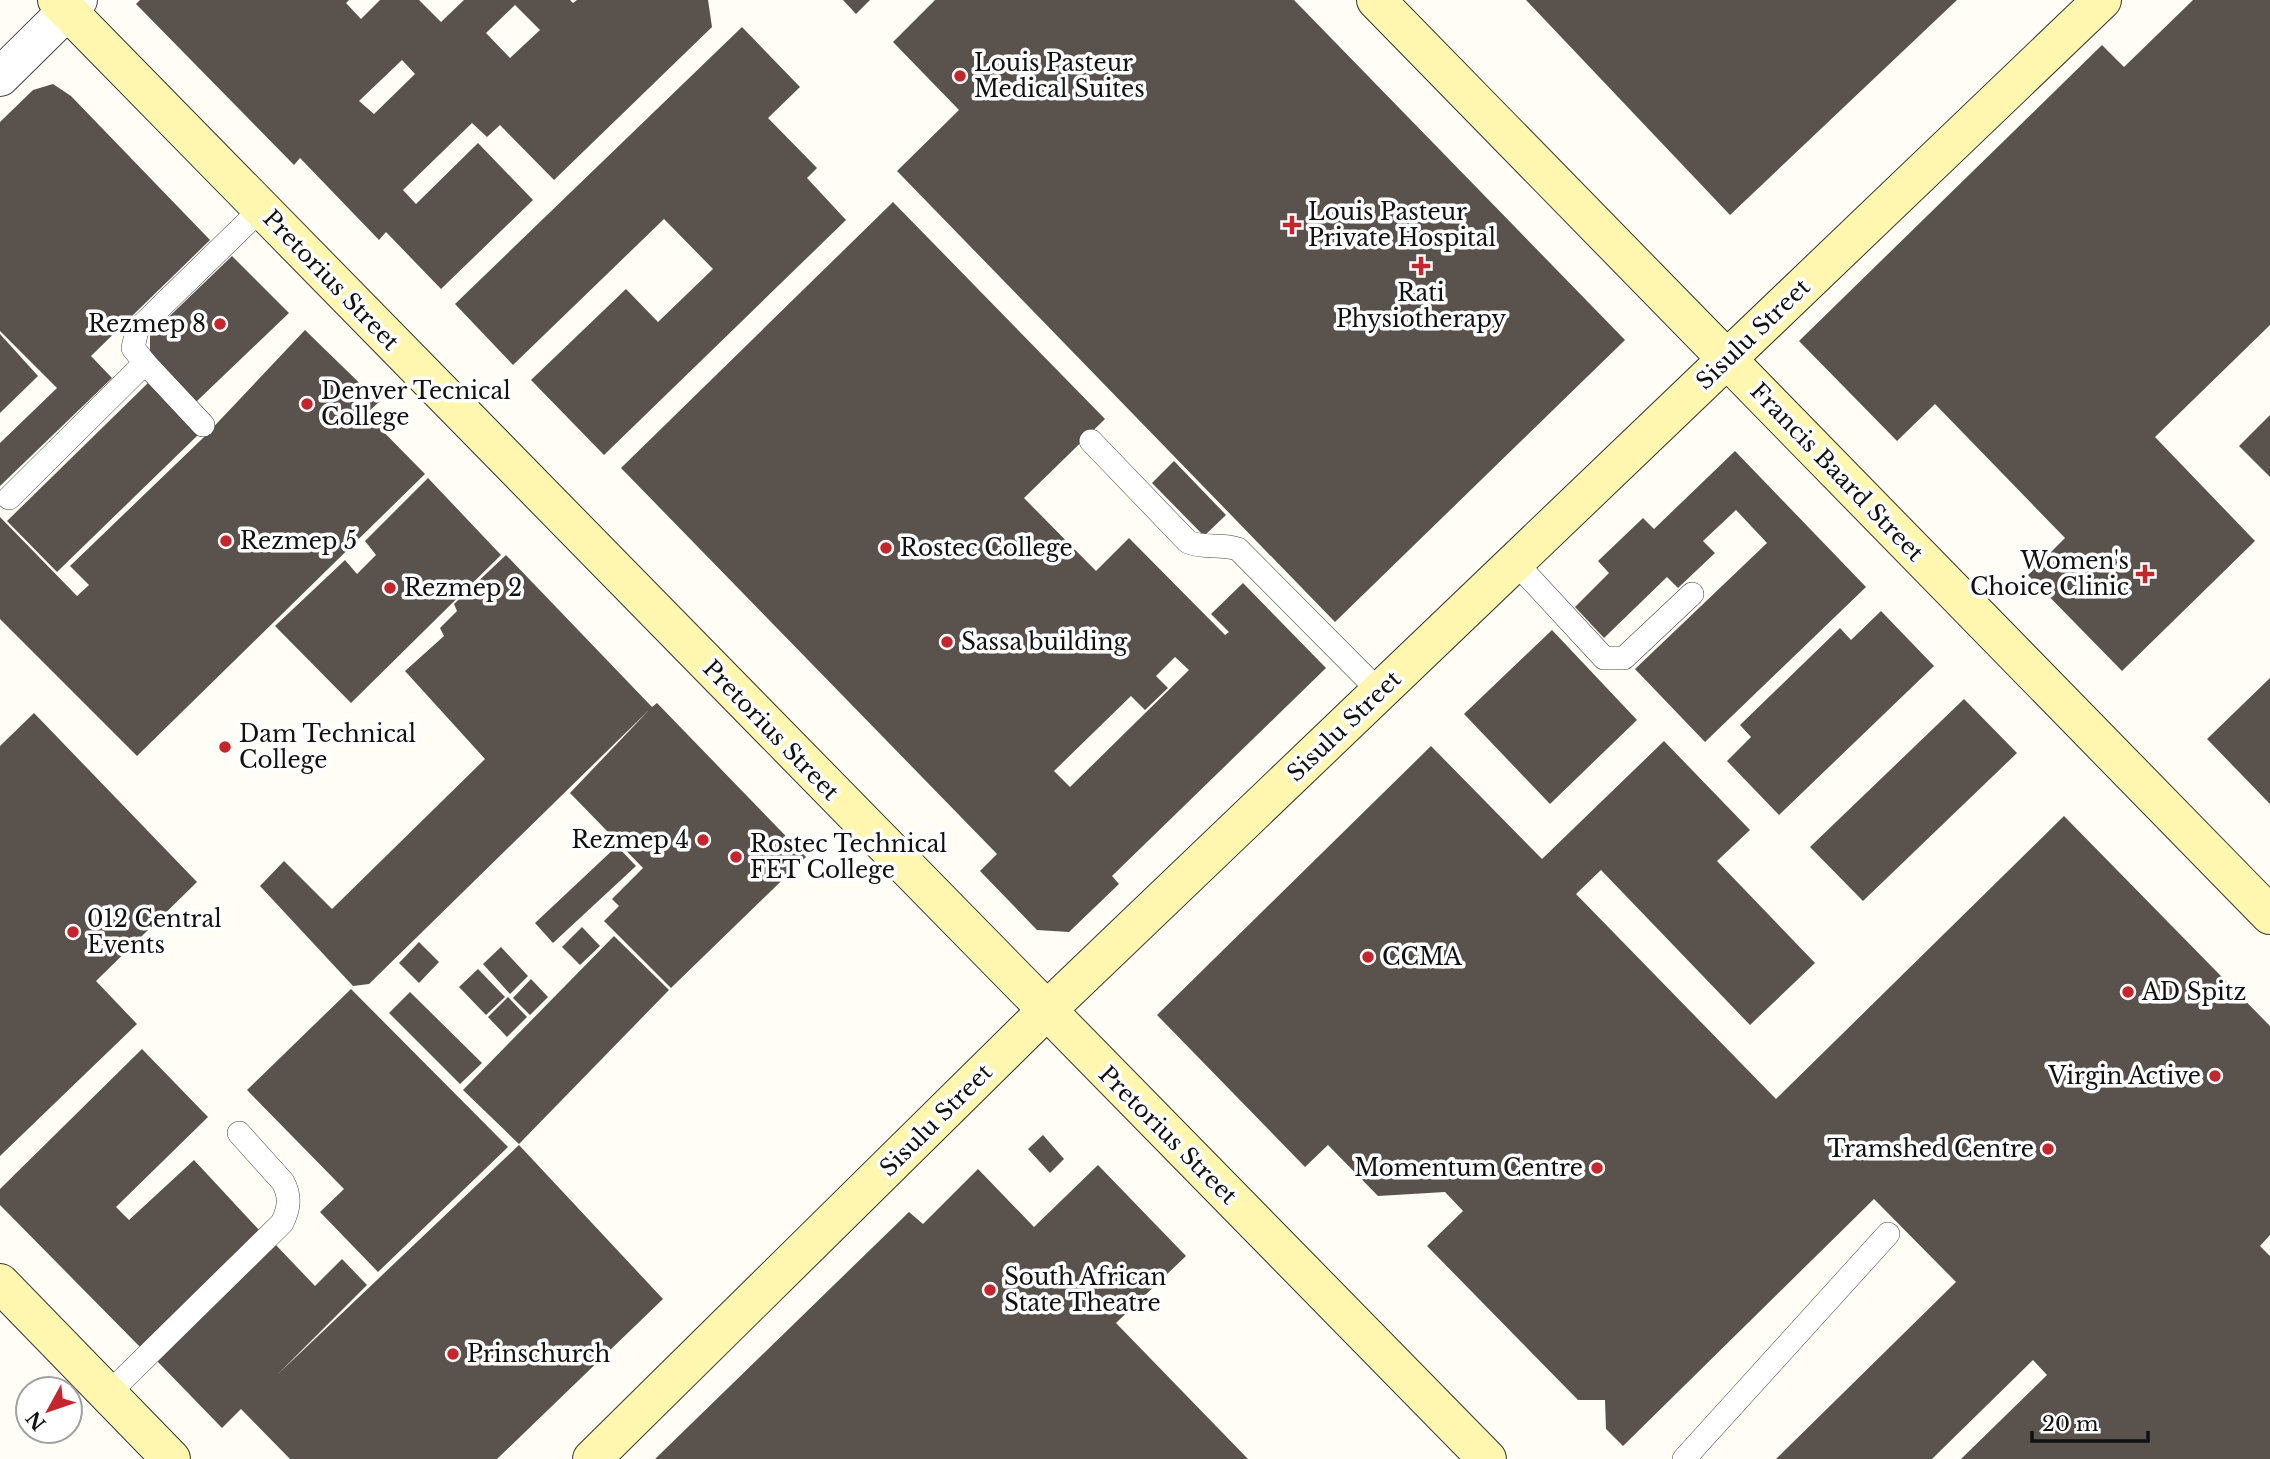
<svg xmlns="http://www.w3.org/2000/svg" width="2270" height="1459" font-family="'Libre Baskerville',serif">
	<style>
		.building { fill: #5a524d; fill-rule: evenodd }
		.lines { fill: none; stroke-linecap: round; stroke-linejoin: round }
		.lane-casing { stroke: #444; stroke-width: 24 }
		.street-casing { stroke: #444; stroke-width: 40 }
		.secondary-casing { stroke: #333; stroke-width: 40 }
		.lane { stroke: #fff; stroke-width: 23 }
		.street { stroke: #fff; stroke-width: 38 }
		.secondary { stroke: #fff6b0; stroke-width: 38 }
		.poi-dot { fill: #c4262e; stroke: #fff; stroke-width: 2.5 }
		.labels { text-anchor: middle; stroke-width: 7; stroke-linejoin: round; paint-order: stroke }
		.poi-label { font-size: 23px; fill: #111; stroke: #fff; text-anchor: start }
		.street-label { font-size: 23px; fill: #111; stroke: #fff }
	</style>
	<rect width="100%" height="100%" fill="#fffdf5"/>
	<g class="building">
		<path d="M140,0h209l-3,3 15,16 19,-19h39l22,22 23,-22h106l3,3 4,-3h131l4,27 -158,153 -54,-55 -13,12 -15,-14 -69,67 13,14 62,-61 55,57 -92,89 -55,-57 -7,8 -79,-82 -6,7 -158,-161zM515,5l25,25 -30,28 -24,-25zM402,60l13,14 -41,40 -15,-13z"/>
		<polygon points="843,0 870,0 856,14"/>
		<polygon points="935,0 1294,0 1625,340 1335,622 897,171 959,110 893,42"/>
		<polygon points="1526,0 1957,0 1730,215"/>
		<polygon points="2193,0 2270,0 2270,325 2155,437 2255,541 2122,671 2028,575 2065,538 1935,404 1897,441 1799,341 2102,45 2124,67"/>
		<polygon points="742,27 800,87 768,118 817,168 807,178 846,220 604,455 531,380 626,289 658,322 713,269 664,219 513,365 455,304"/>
		<polygon points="53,84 71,96 210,240 91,356 112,378 0,486 0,443 57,388 0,331 0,122 33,90"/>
		<path d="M893,202l212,217 -81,79 72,73 33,-33 96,97 4,-3 -18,-18 32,-31 83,85 -214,208 7,8 -50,48 -32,-2 -57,-59 17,-17 -376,-386zM1175,657l14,13 -119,117 -16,-16 77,-75 14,14 23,-22 -12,-12z"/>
		<polygon points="232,256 289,313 196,402 150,354 150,335"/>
		<polygon points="305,330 379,402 366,414 425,474 137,756 0,619 0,517 77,596 89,585 70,566 203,438"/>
		<polygon points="0,334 38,376 0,413"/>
		<polygon points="149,382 199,434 57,572 7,521"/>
		<polygon points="2270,415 2270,477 2239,446"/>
		<polygon points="1735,451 1866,587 1705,742 1635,669 1767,543 1736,510 1703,541 1715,553 1678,588 1667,577 1604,638 1575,607 1609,573 1598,561 1643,518 1654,529"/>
		<polygon points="1174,461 1226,515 1204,536 1152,483"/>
		<polygon points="428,478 501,555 351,703 275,626 345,560 357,574 376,555 365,541"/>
		<polygon points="506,555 652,707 657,703 806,857 671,988 604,921 619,906 612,899 643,868 570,793 649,710 369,984 353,986 260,886 284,861 332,909 485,759 405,671 444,636 440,628 457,611 454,604"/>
		<polygon points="1881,611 1934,666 1779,815 1727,761 1751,737 1740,725 1840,628 1851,640"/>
		<polygon points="1552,630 1637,720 1550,804 1464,714"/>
		<polygon points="2270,678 2270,804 2207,739"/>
		<polygon points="1964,699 2017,753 1863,901 1810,847"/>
		<polygon points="34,713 197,882 96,981 137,1024 0,1156 0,746"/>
		<polygon points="1664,741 1750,830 1717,861 1815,963 1750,1025 1601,870 1576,894 1776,1099 2064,816 2270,1026 2270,1235 2260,1246 2270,1256 2270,1459 1961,1459 2047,1375 2033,1360 1932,1459 1776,1459 1956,1282 1874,1199 1623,1446 1606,1429 1605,1400 1578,1400 1427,1246 1463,1211 1445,1192 1378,1196 1328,1145 1305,1167 1157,1015 1431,746 1542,859"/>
		<polygon points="617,846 636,866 553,943 535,923"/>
		<polygon points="582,927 600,946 580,965 562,947"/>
		<polygon points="614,936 669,990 519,1144 463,1090"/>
		<polygon points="419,942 439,962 419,983 399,963"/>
		<polygon points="501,947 528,976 510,994 483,964"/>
		<polygon points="478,969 505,997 486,1015 459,987"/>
		<polygon points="531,979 548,997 530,1015 513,998"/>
		<polygon points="351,989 508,1147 378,1272 320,1212 344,1189 247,1090"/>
		<polygon points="410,992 482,1063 460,1084 389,1013"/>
		<polygon points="508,997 527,1017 507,1037 488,1017"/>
		<polygon points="142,1049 208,1117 116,1207 129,1220 194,1160 260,1231 141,1348 0,1205 0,1189"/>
		<polygon points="1043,1135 1064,1159 1050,1173 1028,1149"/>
		<polygon points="519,1145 663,1299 497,1459 290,1459 241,1409 222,1428 157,1361 274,1243 315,1286 342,1259 367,1285 277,1375"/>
		<polygon points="1098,1165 1186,1256 1116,1323 1248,1459 655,1459 909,1212 923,1224 978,1169 1034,1227"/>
	</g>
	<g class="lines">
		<g class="lane-casing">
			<g id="lane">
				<polyline points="145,363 203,425"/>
				<path d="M1091,441l97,101c17,7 33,1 50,7l142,143"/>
				<polyline points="9,498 145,363 133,348 137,330 261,209"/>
				<polyline points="1515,562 1604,658 1624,658 1692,594"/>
				<path d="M108,1394l174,-171c7,-14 9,-26 1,-41l-44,-49"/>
				<polyline points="1684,1459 1888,1234"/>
			</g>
		</g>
		<g class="street-casing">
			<polyline id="street" points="0,77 78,0"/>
		</g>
		<g class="secondary-casing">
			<g id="secondary">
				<polyline points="57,0 1487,1459"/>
				<polyline points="1376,0 2270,915"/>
				<polyline points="0,1283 171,1459"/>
				<polyline points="592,1459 1046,1011 2102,0"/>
			</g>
		</g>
		<use href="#lane" class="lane"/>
		<use href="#street" class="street"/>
		<use href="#secondary" class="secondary"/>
	</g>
	<g class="poi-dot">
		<circle cx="960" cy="76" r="7"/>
		<path d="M1288.5 214.5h7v7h7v7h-7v7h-7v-7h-7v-7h7z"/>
		<path d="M1417.5 255.5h7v7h7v7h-7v7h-7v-7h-7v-7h7z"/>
		<circle cx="220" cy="324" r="7"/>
		<circle cx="307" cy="404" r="7"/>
		<circle cx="226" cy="541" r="7"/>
		<circle cx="886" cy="548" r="7"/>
		<path d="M2141.5 563.5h7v7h7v7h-7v7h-7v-7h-7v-7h7z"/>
		<circle cx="390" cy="588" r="7"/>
		<circle cx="947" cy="642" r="7"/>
		<circle cx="225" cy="747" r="7"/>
		<circle cx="703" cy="840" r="7"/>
		<circle cx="736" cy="857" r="7"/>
		<circle cx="73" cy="932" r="7"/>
		<circle cx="1368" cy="957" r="7"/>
		<circle cx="2128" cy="992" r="7"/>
		<circle cx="2215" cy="1076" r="7"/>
		<circle cx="2048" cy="1149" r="7"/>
		<circle cx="1597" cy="1168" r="7"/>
		<circle cx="990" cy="1290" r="7"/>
		<circle cx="453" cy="1354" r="7"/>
	</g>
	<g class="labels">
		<g class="poi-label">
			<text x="974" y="71">Louis Pasteur<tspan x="974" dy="26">Medical Suites</tspan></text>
			<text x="1308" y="220">Louis Pasteur<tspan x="1308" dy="26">Private Hospital</tspan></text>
			<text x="1421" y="301" text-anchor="middle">Rati<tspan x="1421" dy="26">Physiotherapy</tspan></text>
			<text x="206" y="332" text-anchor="end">Rezmep 8</text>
			<text x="321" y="399">Denver Tecnical<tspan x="321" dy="26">College</tspan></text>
			<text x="240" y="549">Rezmep 5</text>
			<text x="900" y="556">Rostec College</text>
			<text x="2129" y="569" text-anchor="end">Women's<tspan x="2129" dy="26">Choice Clinic</tspan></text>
			<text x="404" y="596">Rezmep 2</text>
			<text x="961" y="650">Sassa building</text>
			<text x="239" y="742">Dam Technical<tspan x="239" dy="26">College</tspan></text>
			<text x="689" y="848" text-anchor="end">Rezmep 4</text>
			<text x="750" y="852">Rostec Technical<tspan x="750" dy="26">FET College</tspan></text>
			<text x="87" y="927">012 Central<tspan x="87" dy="26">Events</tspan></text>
			<text x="1382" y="965">CCMA</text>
			<text x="2142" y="1000">AD Spitz</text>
			<text x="2201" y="1084" text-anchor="end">Virgin Active</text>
			<text x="2034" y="1157" text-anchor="end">Tramshed Centre</text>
			<text x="1583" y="1176" text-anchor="end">Momentum Centre</text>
			<text x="1004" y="1285">South African<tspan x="1004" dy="26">State Theatre</tspan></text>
			<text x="467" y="1362">Prinschurch</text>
		</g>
		<g class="street-label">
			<text transform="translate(331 280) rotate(46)" y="8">Pretorius Street</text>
			<text transform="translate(1753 334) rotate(-44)" y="8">Sisulu Street</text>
			<text transform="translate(1837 472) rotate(46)" y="8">Francis Baard Street</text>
			<text transform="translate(1344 726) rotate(-44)" y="8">Sisulu Street</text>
			<text transform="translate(771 730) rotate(46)" y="8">Pretorius Street</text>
			<text transform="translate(936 1120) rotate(-45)" y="8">Sisulu Street</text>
			<text transform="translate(1168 1135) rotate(45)" y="8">Pretorius Street</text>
		</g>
	</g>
	<g transform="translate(49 1410) rotate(230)"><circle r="33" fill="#ffffff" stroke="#a0a0a0" stroke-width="2"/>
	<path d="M0-5L12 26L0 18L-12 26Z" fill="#c4262e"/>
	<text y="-10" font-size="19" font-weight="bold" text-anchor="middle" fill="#111111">N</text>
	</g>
	<path d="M2032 1431v10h116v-10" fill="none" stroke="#111111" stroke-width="3.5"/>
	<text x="2042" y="1431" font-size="21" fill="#111111" stroke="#ffffff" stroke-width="5" paint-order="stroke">20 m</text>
</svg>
